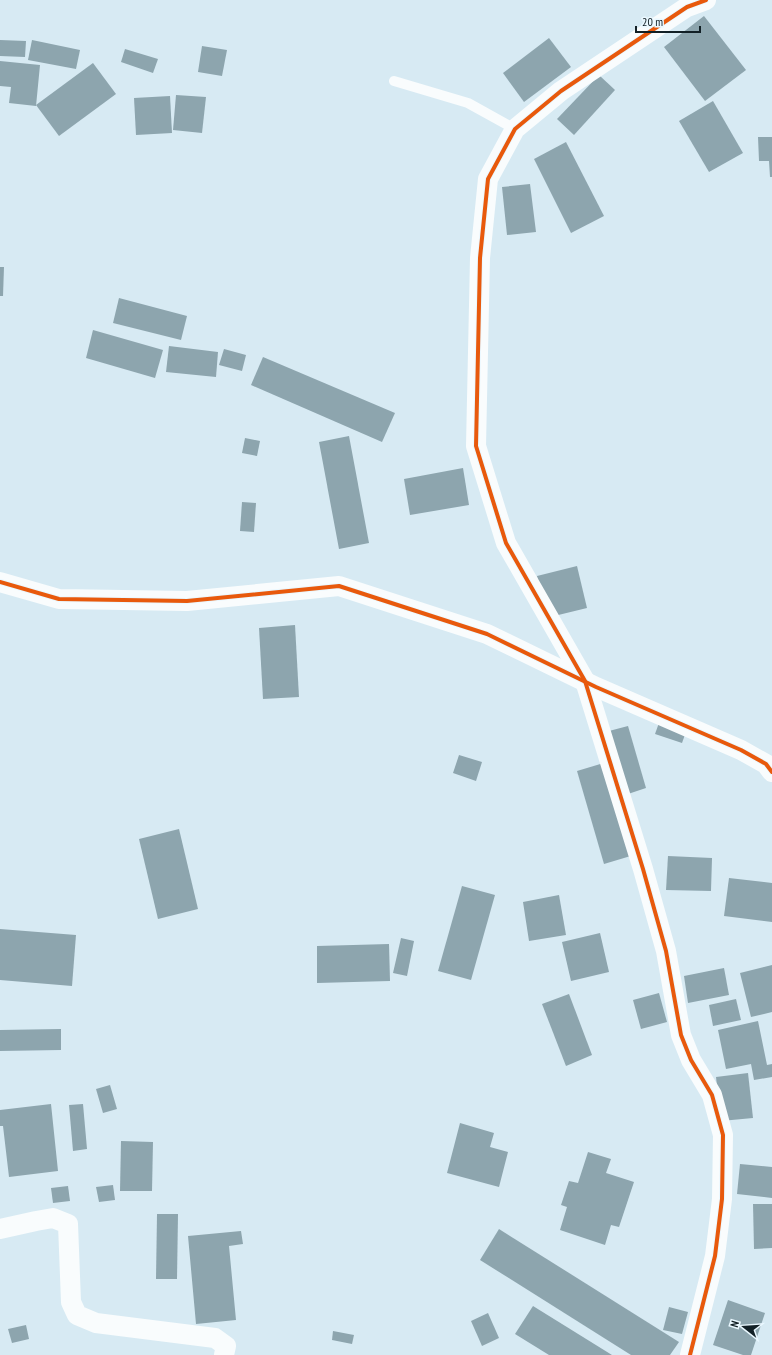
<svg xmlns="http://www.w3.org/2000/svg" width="772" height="1355" font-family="'PT Sans Narrow',sans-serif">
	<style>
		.building { fill: #8da5ae }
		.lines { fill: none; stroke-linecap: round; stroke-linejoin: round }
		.service { stroke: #f9fcfd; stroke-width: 10 }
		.minor { stroke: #f9fcfd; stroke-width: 20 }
		.cycleway-casing { stroke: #eaf8ff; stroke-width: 6 }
		.cycleway { stroke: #e8590c; stroke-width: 4 }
	</style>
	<rect width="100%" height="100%" fill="#d7eaf3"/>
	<g class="building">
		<polygon points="704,16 746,70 705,101 664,47"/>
		<polygon points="549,38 571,67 524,102 503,73"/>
		<polygon points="0,40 26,41 25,57 0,56"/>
		<polygon points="32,40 80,50 76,69 28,60"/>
		<polygon points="202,46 227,50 222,76 198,72"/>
		<polygon points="125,49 158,59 153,73 121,62"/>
		<polygon points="0,61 40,65 36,106 9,103 11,87 0,86"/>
		<polygon points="93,63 116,94 59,136 36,105"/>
		<polygon points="599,75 615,90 574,135 557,119"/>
		<polygon points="176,95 206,97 202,133 173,130"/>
		<polygon points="170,96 172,133 136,135 134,98"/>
		<polygon points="713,101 743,153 709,172 679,121"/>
		<polygon points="758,137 772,137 772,177 770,177 769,161 759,161"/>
		<polygon points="566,142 604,216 571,233 534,159"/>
		<polygon points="530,184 536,232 507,235 502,187"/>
		<polygon points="0,267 4,267 3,296 0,296"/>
		<polygon points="119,298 187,316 181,340 113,323"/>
		<polygon points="93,330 163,350 155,378 86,358"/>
		<polygon points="169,346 218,352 216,377 166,372"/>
		<polygon points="224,349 246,355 242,371 219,365"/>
		<polygon points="263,357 395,413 382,442 251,385"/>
		<polygon points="349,436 369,543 339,549 319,442"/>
		<polygon points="245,438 260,441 257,456 242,453"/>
		<polygon points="463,468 469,505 410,515 404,479"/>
		<polygon points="242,502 256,503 254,532 240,531"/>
		<polygon points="577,566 587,608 546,618 537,576"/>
		<polygon points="295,625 299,697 263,699 259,628"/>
		<polygon points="660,720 687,729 682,743 655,734"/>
		<polygon points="628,726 646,788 628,794 609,731"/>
		<polygon points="459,755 482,762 476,781 453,773"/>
		<polygon points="607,762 634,855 604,864 577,771"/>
		<polygon points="179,829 198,909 158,919 139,839"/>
		<polygon points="668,856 712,858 711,891 666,890"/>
		<polygon points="729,878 772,883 772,922 724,916"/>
		<polygon points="462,886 495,895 471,980 438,971"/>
		<polygon points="559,895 566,935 529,941 523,902"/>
		<polygon points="0,929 76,935 72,986 0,980"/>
		<polygon points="600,933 609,972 571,981 562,942"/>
		<polygon points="401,938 414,941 407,976 393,973"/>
		<polygon points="389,944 390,981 317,983 317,946"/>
		<polygon points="772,965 772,1012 751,1017 740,973"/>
		<polygon points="724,968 729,995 688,1003 684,976"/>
		<polygon points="659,993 667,1022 641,1029 633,1000"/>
		<polygon points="569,994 592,1055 566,1066 542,1004"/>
		<polygon points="736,999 741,1020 713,1026 709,1005"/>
		<polygon points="758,1021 767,1065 772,1064 772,1077 754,1080 751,1064 726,1069 718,1030"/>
		<polygon points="61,1029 61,1050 0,1051 0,1030"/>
		<polygon points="748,1073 753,1118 721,1121 716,1077"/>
		<polygon points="110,1085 117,1109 103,1113 96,1089"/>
		<polygon points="51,1104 58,1171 9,1177 3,1126 0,1126 0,1110"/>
		<polygon points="83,1104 87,1149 73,1151 69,1105"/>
		<polygon points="460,1123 494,1133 490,1147 508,1152 499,1187 447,1173"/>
		<polygon points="121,1141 153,1142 152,1191 120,1191"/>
		<polygon points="588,1152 611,1159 606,1173 634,1182 619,1227 611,1225 605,1245 560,1230 567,1207 561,1205 569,1181 578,1183"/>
		<polygon points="740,1164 772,1167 772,1198 737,1194"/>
		<polygon points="113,1185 115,1200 99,1202 96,1187"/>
		<polygon points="68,1186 70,1201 53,1203 51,1188"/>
		<polygon points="753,1204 772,1204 772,1248 754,1249"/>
		<polygon points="157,1214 178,1214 177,1279 156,1279"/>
		<polygon points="499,1229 679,1342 670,1355 631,1355 480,1260"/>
		<polygon points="241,1231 243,1244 229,1246 236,1320 196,1324 188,1236"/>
		<polygon points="728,1300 765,1313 751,1355 743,1355 713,1345"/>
		<polygon points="533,1306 612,1355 549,1355 515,1334"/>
		<polygon points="669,1307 688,1312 682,1334 663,1330"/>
		<polygon points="488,1313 499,1338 482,1346 471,1321"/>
		<polygon points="26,1325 29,1339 12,1343 8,1329"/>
		<polygon points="333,1331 354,1335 352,1344 332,1340"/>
	</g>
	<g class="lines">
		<polyline class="service" points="394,81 468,103 515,129"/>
		<g class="minor">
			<polyline points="0,582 59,599 187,601 339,586 487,634 596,687 741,750 766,764 772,772"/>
			<polyline points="0,1229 36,1221 53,1218 68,1224 71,1302 77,1315 96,1323 215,1338 226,1346 224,1355"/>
			<polyline points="690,1355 715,1256 722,1199 723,1135 712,1095 691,1060 681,1035 666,951 643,869 585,681 506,543 476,446 480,258 488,179 515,129 561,91 687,7 706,0"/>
		</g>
		<g class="cycleway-casing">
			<g id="cycleway">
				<polyline points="0,582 59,599 187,601 339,586 487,634 596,687 741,750 766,764 772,772"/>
				<polyline points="690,1355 715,1256 722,1199 723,1135 712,1095 691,1060 681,1035 666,951 643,869 585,681 506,543 476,446 480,258 488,179 515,129 561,91 687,7 706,0"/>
			</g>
		</g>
		<use href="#cycleway" class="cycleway"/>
	</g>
	<g transform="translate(744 1327) rotate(287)" stroke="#eaf8ff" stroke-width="3" paint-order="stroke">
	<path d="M0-3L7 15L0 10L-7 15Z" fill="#122026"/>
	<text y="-6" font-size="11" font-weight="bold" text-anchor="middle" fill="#122026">N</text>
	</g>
	<path d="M636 26v6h64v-6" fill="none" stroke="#122026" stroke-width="2"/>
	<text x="642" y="26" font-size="12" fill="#122026" stroke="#eaf8ff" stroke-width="3" paint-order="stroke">20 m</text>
</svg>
